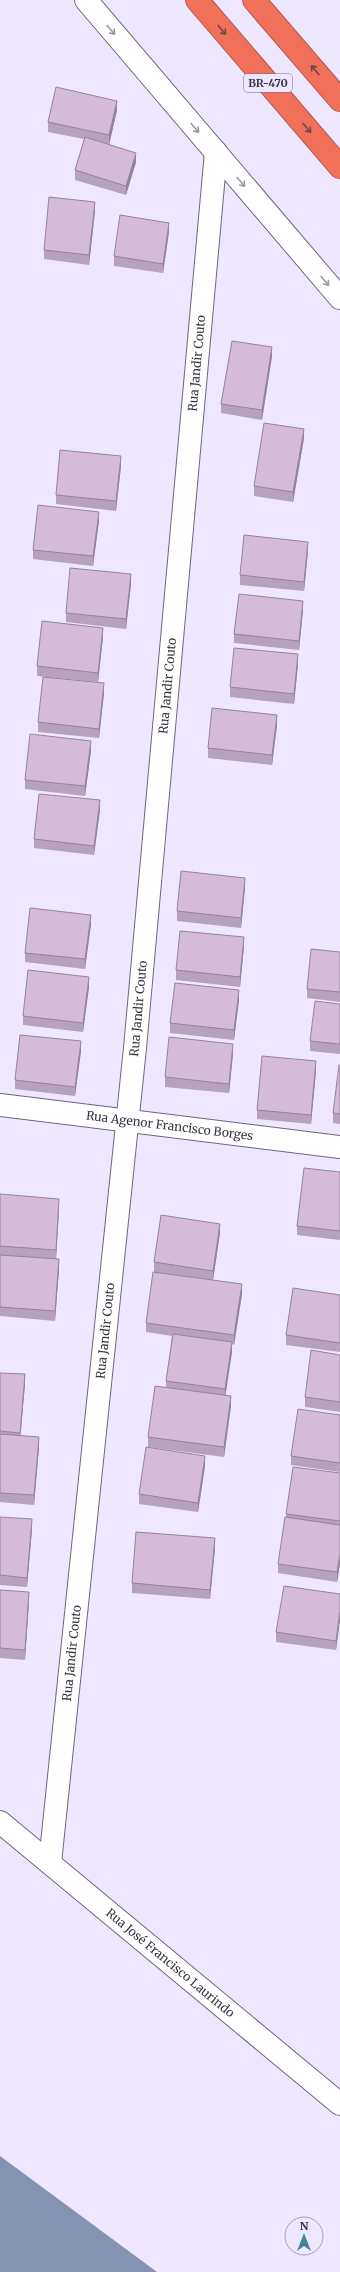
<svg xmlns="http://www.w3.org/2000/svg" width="340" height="2272" font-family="Merriweather,serif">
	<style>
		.water { fill: #8493b1 }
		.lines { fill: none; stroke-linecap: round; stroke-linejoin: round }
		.minor-casing { stroke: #6e667c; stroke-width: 24 }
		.tertiary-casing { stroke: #6e667c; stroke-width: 24 }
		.secondary-casing { stroke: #6e667c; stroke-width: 24 }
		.motorway-casing { stroke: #b15c51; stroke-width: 24 }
		.minor { stroke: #fff; stroke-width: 22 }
		.tertiary { stroke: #fff; stroke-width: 22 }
		.secondary { stroke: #fff; stroke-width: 22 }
		.motorway { stroke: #f1705a; stroke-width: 22 }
		.wall { fill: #b6a2bb }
		.shaded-wall { fill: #948498 }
		.building { fill: #d4bcd9; stroke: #948498 }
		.oneway { stroke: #9c9aa0 }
		.oneway2 { stroke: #714748 }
		.labels { text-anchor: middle; stroke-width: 3; stroke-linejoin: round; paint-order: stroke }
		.shield { fill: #efe6ff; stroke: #706b79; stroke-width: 1 }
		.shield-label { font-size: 11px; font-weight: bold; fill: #3a3640 }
		.street-label { font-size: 12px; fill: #3a3640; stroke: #efe6ff }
	</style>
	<rect width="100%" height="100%" fill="#efe6ff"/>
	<polygon class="water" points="0,2156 157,2272 0,2272"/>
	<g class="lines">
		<g class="minor-casing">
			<g id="minor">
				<polyline points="86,0 340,298"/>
				<path id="s1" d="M0,1105l340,42"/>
			</g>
		</g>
		<g class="tertiary-casing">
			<g id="tertiary">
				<path id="s2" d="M50,1863l85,-815 81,-896"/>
			</g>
		</g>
		<g class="secondary-casing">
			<g id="secondary">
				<path id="s3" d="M0,1822l340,282"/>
			</g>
		</g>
		<g class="motorway-casing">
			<g id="motorway">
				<polyline points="197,0 340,167"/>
				<polyline points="254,0 340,100"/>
			</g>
		</g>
		<use href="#minor" class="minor"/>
		<use href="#tertiary" class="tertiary"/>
		<use href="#secondary" class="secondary"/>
		<use href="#motorway" class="motorway"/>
	</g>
	<g class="wall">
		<polygon points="117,110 109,145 136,162 126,195 75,180 75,170 84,139 48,132 48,122"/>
		<polygon points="95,211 89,265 44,259 44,250"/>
		<polygon points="169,232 163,273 114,266 114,256"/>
		<polygon points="272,356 262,420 221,413 221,404"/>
		<polygon points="304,438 293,502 254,496 254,486"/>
		<polygon points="121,466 116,511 56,504 56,495"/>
		<polygon points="99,521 93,566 33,559 33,550"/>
		<polygon points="308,551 304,591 240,585 240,575"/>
		<polygon points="131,584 126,629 66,622 66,613"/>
		<polygon points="303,610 299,650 234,643 234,634"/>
		<polygon points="103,637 98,682 37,676 37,666"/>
		<polygon points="298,664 294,704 230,697 230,687"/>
		<polygon points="104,693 99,738 38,732 38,722"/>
		<polygon points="277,725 272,765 208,758 208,748"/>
		<polygon points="91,751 85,796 25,789 25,780"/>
		<polygon points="100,810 94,855 34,848 34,839"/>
		<polygon points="245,888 241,928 177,921 177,911"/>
		<polygon points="91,924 85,969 25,962 25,953"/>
		<polygon points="244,946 240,987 176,980 176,970"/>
		<polygon points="340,952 340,1002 307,998 307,989"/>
		<polygon points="89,987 83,1032 23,1025 23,1016"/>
		<polygon points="239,1000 234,1040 170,1033 170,1023"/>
		<polygon points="340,1004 340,1054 310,1051 310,1041"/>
		<polygon points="81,1051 75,1096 15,1089 15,1080"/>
		<polygon points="233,1054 229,1093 165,1087 165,1077"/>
		<polygon points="340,1065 340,1124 333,1123 333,1113"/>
		<polygon points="316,1071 311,1124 257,1119 257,1110"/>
		<polygon points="340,1172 340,1240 297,1235 297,1226"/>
		<polygon points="0,1194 59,1208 56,1259 59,1269 55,1321 0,1316"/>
		<polygon points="220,1233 213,1280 154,1272 154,1262"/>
		<polygon points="242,1294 234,1345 232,1344 232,1352 225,1396 231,1406 224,1457 148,1447 148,1437 166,1388 166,1381 172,1336 146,1332 146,1323"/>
		<polygon points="340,1295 340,1352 286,1345 286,1335"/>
		<polygon points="340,1355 340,1412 305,1407 305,1397"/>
		<polygon points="0,1373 25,1384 20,1436 39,1447 34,1505 0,1502"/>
		<polygon points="340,1415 340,1472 291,1465 291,1456"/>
		<polygon points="205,1466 198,1512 139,1504 139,1494"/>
		<polygon points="340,1473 340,1563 337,1582 278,1573 278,1564 286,1518 286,1514"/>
		<polygon points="0,1517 32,1529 27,1587 0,1585"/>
		<polygon points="215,1548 210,1599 132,1593 132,1583"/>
		<polygon points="0,1590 29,1601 25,1660 0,1658"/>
		<polygon points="340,1594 340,1620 336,1650 276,1642 276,1632"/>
	</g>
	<g class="shaded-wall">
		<polygon points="117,101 117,110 109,145 109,135"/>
		<polygon points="136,153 136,162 126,195 126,186"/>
		<polygon points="95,202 95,211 89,265 89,255"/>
		<polygon points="169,223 169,232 163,273 163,264"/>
		<polygon points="272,347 272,356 262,420 262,410"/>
		<polygon points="304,429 304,438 293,502 293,492"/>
		<polygon points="121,456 121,466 116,511 116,501"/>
		<polygon points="99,512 99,521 93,566 93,556"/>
		<polygon points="308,542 308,551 304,591 304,582"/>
		<polygon points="131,574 131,584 126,629 126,619"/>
		<polygon points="303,601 303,610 299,650 299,641"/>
		<polygon points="103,628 103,637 98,682 98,673"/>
		<polygon points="298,654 298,664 294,704 294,694"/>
		<polygon points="104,683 104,693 99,738 99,729"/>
		<polygon points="277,715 277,725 272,765 272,755"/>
		<polygon points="91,741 91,751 85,796 85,786"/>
		<polygon points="100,800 100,810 94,855 94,846"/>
		<polygon points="245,878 245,888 241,928 241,918"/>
		<polygon points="91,915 91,924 85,969 85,959"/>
		<polygon points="244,937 244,946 240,987 240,977"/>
		<polygon points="89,977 89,987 83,1032 83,1023"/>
		<polygon points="239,990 239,1000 234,1040 234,1030"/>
		<polygon points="81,1041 81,1051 75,1096 75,1087"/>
		<polygon points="233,1044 233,1054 229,1093 229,1084"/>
		<polygon points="316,1061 316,1071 311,1124 311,1115"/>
		<polygon points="59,1199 59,1208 56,1259 56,1250"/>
		<polygon points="220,1224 220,1233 213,1280 213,1271"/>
		<polygon points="59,1259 59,1269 55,1321 55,1311"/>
		<polygon points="242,1284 242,1294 234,1345 234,1335"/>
		<polygon points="232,1342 232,1352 225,1399 225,1389"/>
		<polygon points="25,1374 25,1384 20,1442 20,1433"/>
		<polygon points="231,1396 231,1406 224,1457 224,1447"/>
		<polygon points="39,1437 39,1447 34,1505 34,1495"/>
		<polygon points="205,1456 205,1466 198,1512 198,1503"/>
		<polygon points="32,1519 32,1529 27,1587 27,1578"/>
		<polygon points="215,1538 215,1548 210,1599 210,1590"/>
		<polygon points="340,1554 340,1563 337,1582 337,1572"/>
		<polygon points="29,1592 29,1601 25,1660 25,1650"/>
		<polygon points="340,1611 340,1620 336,1650 336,1641"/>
	</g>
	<g class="building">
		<polygon points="56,87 117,101 109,135 48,122"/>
		<polygon points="85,137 136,153 126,186 75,170"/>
		<polygon points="49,197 95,202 89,255 44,250"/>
		<polygon points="120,215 169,223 163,264 114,256"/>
		<polygon points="232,341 272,347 262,410 221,404"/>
		<polygon points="264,423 304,429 293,492 254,486"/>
		<polygon points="60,450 121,456 116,501 56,495"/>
		<polygon points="38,505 99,512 93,556 33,550"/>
		<polygon points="244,535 308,542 304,582 240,575"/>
		<polygon points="70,568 131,574 126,619 66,613"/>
		<polygon points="239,594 303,601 299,641 234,634"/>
		<polygon points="42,621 103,628 98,673 37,666"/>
		<polygon points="234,648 298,654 294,694 230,687"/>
		<polygon points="43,677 104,683 99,729 38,722"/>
		<polygon points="212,708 277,715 272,755 208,748"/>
		<polygon points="30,734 91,741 85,786 25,780"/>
		<polygon points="39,794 100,800 94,846 34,839"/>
		<polygon points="181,871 245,878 241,918 177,911"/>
		<polygon points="30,908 91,915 85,959 25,953"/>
		<polygon points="180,931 244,937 240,977 176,970"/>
		<polygon points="311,949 340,952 340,992 307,989"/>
		<polygon points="28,970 89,977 83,1023 23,1016"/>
		<polygon points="175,983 239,990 234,1030 170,1023"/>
		<polygon points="315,1001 340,1004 340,1044 310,1041"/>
		<polygon points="20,1035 81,1041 75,1087 15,1080"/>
		<polygon points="169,1037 233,1044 229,1084 165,1077"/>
		<polygon points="262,1056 316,1061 311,1115 257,1110"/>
		<polygon points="339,1065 340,1065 340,1114 333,1113"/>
		<polygon points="304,1168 340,1172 340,1231 297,1226"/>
		<polygon points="0,1194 59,1199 56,1250 0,1246"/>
		<polygon points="161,1215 220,1224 213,1271 154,1262"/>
		<polygon points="0,1255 59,1259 55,1311 0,1307"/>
		<polygon points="153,1272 242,1284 234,1335 146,1323"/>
		<polygon points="293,1288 340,1295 340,1343 286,1335"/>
		<polygon points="173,1334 232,1342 225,1389 166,1381"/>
		<polygon points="311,1350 340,1355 340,1402 305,1397"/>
		<polygon points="0,1373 25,1374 20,1433 0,1431"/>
		<polygon points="155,1386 231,1396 224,1447 148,1437"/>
		<polygon points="298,1409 340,1415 340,1463 291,1456"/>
		<polygon points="0,1434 39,1437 34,1495 0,1493"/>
		<polygon points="146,1447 205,1456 198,1503 139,1494"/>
		<polygon points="293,1467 340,1473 340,1521 286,1514"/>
		<polygon points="0,1517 32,1519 27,1578 0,1575"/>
		<polygon points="285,1517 340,1525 340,1554 337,1572 278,1564"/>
		<polygon points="136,1532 215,1538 210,1590 132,1583"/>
		<polygon points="284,1586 340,1594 340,1611 336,1641 276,1632"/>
		<polygon points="0,1590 29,1592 25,1650 0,1648"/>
	</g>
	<defs><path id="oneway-shaft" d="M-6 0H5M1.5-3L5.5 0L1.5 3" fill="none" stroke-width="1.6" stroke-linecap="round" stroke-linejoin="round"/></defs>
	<g class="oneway">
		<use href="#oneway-shaft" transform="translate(111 30) rotate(49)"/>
		<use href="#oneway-shaft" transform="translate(195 128) rotate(49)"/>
		<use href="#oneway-shaft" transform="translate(241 182) rotate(50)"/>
		<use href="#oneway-shaft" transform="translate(325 281) rotate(50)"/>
	</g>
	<g class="oneway2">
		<use href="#oneway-shaft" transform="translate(222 30) rotate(49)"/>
		<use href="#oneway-shaft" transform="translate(315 70) rotate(-131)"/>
		<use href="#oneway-shaft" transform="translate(307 128) rotate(49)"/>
	</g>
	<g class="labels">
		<rect class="shield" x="244" y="74" width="48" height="18" rx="3"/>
		<g class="shield-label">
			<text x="268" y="87">BR-470</text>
		</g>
		<g class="street-label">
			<text dy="4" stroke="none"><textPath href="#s2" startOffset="1507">Rua Jandir Couto</textPath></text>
			<text dy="4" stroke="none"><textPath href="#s2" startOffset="1183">Rua Jandir Couto</textPath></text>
			<text dy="4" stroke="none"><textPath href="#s2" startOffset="859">Rua Jandir Couto</textPath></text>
			<text dy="4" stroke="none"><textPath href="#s1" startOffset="171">Rua Agenor Francisco Borges</textPath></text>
			<text dy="4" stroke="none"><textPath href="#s2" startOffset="535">Rua Jandir Couto</textPath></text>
			<text dy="4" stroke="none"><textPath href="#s2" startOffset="211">Rua Jandir Couto</textPath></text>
			<text dy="4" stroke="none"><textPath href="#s3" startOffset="221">Rua José Francisco Laurindo</textPath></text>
		</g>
	</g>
	<g transform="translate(304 2236)"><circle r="19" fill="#efe6ff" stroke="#a7a0b3"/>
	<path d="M0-3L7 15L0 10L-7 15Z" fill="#438596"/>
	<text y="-6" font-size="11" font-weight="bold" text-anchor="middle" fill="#3a3640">N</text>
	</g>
</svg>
